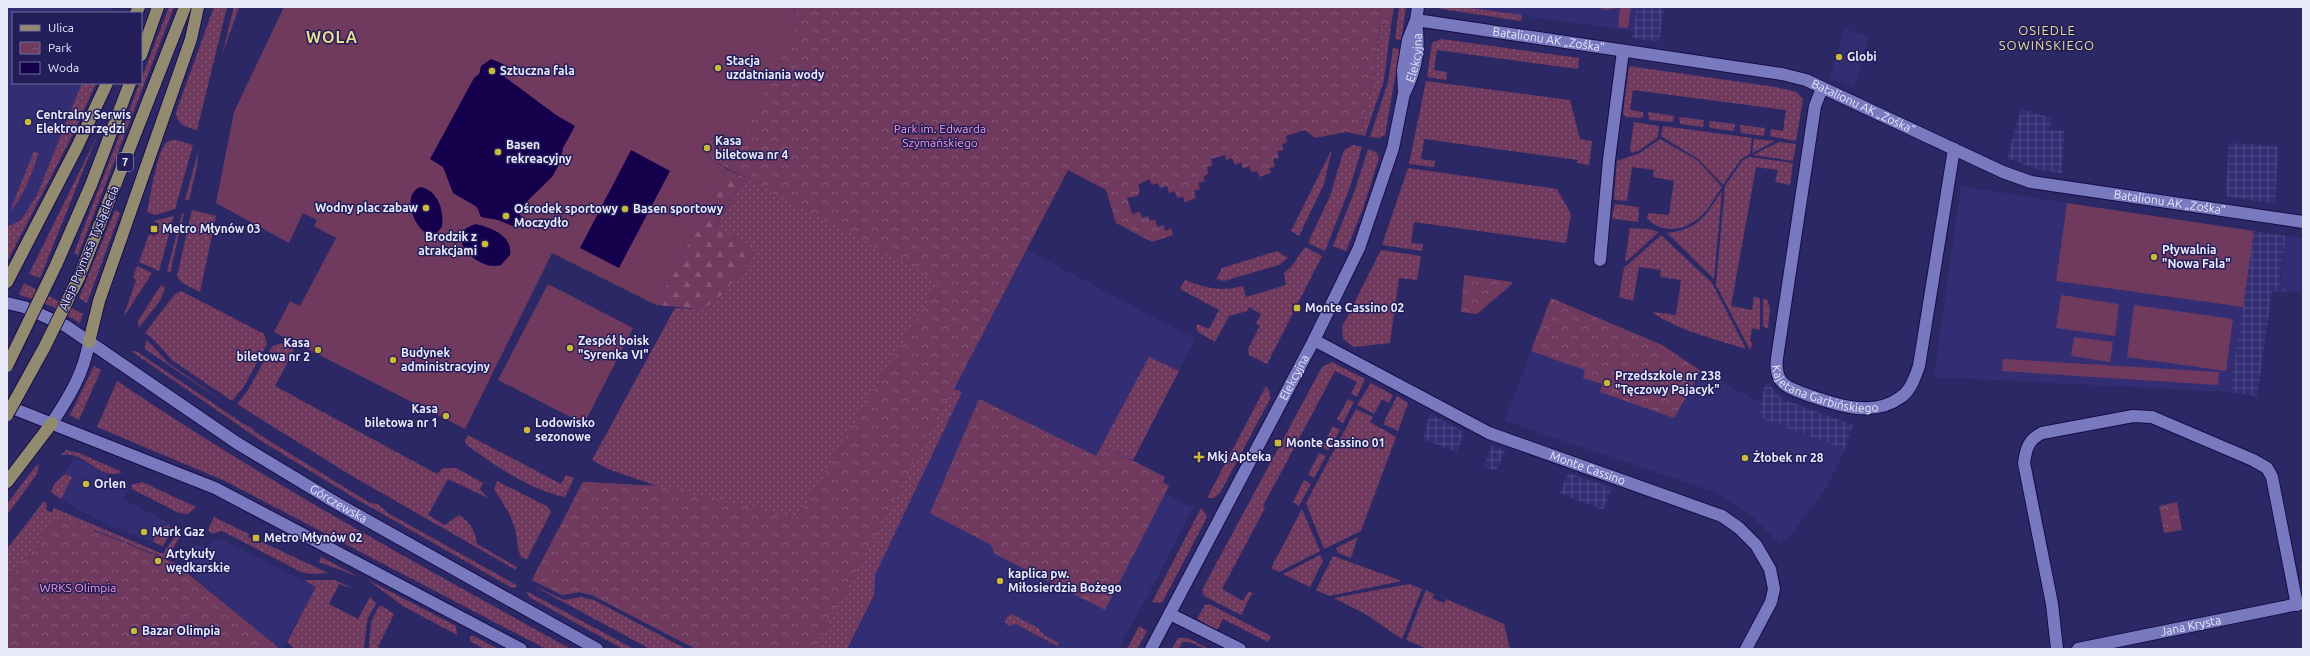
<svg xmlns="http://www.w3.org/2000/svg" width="2310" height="656" font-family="Ubuntu,sans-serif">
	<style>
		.built { fill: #332e73 }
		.industrial { fill: url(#industrial-grid) }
		.grass { fill: url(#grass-dots) }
		.forest { fill: url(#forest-firs) }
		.park { fill: url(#park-crowns) }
		.pitch { fill: #703a5e }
		.water { fill: #15004e }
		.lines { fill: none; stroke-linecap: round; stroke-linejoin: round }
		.street-casing { stroke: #170c48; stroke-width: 14 }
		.secondary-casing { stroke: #170c48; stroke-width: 14 }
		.primary-casing { stroke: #170c48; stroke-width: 14 }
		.street { stroke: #7879be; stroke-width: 12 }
		.secondary { stroke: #7879be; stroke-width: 12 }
		.primary { stroke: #928b70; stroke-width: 12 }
		.primary-bridge-casing { stroke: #170c48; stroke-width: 14; stroke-linecap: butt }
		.primary-bridge { stroke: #928b70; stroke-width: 12 }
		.poi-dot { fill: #cbba39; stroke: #231d59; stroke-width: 1.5 }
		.labels { text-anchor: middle; stroke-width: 3; stroke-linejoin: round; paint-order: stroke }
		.shield { fill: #231d59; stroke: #adacc9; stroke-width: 1 }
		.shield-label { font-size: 11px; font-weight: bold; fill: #e8eaf9 }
		.street-label { font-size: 12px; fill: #e8eaf9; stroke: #231d59 }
		.poi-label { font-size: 12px; font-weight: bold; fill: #e8eaf9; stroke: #231d59; text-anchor: start }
		.park-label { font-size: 12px; fill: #f79dd6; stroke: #231d59 }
		.neighbourhood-label { font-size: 13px; letter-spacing: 1px; fill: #e6dc8d; stroke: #231d59 }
		.district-label { font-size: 16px; font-weight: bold; letter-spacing: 1px; fill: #e6dc8d; stroke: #231d59 }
	</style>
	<defs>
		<pattern id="industrial-grid" width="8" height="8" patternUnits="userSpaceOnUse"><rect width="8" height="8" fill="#332e73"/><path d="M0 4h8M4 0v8" fill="none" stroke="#514c88"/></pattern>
		<pattern id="grass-dots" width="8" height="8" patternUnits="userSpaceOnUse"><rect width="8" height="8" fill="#703a5e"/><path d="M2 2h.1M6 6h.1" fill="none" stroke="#845776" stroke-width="1.8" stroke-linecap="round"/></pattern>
		<pattern id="forest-firs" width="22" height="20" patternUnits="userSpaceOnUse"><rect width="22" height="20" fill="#703a5e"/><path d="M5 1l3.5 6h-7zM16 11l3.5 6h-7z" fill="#845776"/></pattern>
		<pattern id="park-crowns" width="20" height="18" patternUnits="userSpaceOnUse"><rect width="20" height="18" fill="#703a5e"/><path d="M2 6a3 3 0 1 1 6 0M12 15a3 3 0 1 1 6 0" fill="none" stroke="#845776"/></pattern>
	</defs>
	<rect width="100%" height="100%" fill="#2c2865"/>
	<g class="built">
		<polygon points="7,7 112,7 110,13 13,13 13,83 84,83 37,195 21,220 7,227"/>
		<polygon points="1462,7 1637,7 1633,31"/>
		<polygon points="1844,29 1869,36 1854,88 1830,77"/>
		<polygon points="1961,186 2067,203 2056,281 2243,307 2230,392 1934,377"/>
		<polygon points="2286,236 2303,238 2303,292 2286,290 2280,284"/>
		<polygon points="1027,250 1195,339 1133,460 1165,477 1163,482 1169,486 1165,494 1193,508 1147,597 1118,649 815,649"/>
		<polygon points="1551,298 1662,345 1701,371 1763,404 1758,417 1845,449 1827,487 1792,533 1780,544 1750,514 1712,491 1505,421"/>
		<polygon points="74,456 129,487 123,499 171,524 162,543 160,545 108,525 53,495 55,483 65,474"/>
		<polygon points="221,539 316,587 282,649 280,649 182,567 192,544 205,547 213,541"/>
	</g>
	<g class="industrial">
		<polygon points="1637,7 1664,7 1659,42 1632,38"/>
		<polygon points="2021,109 2051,118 2050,130 2064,131 2062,173 2040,170 2007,158"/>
		<polygon points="2229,143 2278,146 2275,204 2226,196"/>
		<polygon points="2254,231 2286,236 2279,281 2283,288 2291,292 2272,291 2257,396 2230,392"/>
		<polygon points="1766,381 1782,399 1853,425 1845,449 1758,417"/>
		<polygon points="1430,414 1464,432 1457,452 1423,439"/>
		<polygon points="1492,445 1505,451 1496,471 1484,466"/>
		<polygon points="1568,473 1612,488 1603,510 1560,493"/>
	</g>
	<g class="grass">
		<polygon points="169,7 174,7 78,255 74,253"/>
		<path d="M214,7h13l-30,123c-11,-3 -20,-5 -21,-18z"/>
		<polygon points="234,7 239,7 222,55"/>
		<polygon points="1399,7 1406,7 1401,40 1395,39"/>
		<polygon points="1439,7 1462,7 1522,15 1521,21 1441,9"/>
		<polygon points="1380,24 1391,25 1384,80 1365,136 1360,135 1373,79"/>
		<polygon points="1441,39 1579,58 1578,69 1437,50 1434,70 1447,72 1446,80 1427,77 1432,43"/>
		<polygon points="1393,48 1400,49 1385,135 1379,138 1370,137 1388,82"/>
		<polygon points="1629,66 1776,87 1796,92 1803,99 1796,141 1770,136 1771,129 1783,131 1786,110 1633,90 1630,110 1643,112 1643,118 1626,117 1623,114"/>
		<polygon points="1426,81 1570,100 1580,139 1592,141 1589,165 1577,163 1578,160 1424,139 1421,159 1435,161 1434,167 1409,164"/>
		<polygon points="82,83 96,83 75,130 7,262 7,227 21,220 37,195"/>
		<polygon points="1648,112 1674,116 1673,122 1649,120"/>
		<polygon points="1679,117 1704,120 1703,127 1680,124"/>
		<polygon points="1709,121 1735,124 1734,131 1710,128"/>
		<polygon points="1634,122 1659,126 1658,137 1640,150 1632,153 1630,150"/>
		<polygon points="1740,125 1765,128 1764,136 1741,133"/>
		<polygon points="1663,126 1752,138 1750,154 1741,159 1723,185 1698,159 1661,136"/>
		<polygon points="97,136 40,278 29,274"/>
		<path d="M1660,139l37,21 25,27c-7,9 -12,21 -20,28 -16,16 -40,20 -55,3l1,-5 21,2 5,-34 -21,-4 1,-7 -22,-3 -5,34 -12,-1 -1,-3 3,-36 23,-8z"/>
		<polygon points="1754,139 1775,141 1752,153"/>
		<path d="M176,140l17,5 -18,64 -20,6 -8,-3c3,-13 10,-62 20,-70 3,-2 6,-2 9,-2z"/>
		<polygon points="1779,142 1796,144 1793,161 1753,155"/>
		<polygon points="1353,145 1362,147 1350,187 1325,251 1308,243 1330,196 1344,150"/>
		<polygon points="1332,149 1324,184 1299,236 1291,231"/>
		<polygon points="1368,149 1376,152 1379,158 1363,208 1346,251 1333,246 1355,190"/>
		<path d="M34,151l5,2c-8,20 -14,43 -29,58z"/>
		<polygon points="198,152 197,166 189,200 185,200"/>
		<polygon points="1750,157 1793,163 1790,185 1775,182 1778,170 1756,167 1731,306 1752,310 1754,297 1760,298 1760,330 1752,328 1750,342 1753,343 1750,350 1716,285 1725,186 1743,160"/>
		<polygon points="1408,168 1557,189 1571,214 1566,243 1414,222 1411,243 1423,244 1422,251 1382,245"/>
		<polygon points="1068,170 954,389 962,392 875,575 874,595 847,649 796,649"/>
		<path d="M745,178l269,2 -173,293 -145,176 -104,-54 -13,-3 -17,3 -30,-15 51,-98 74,4 -49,-17 -16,-9 83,-152 23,1c21,-18 49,-35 57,-62l-40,-19z"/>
		<path d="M1722,191l-8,88 -47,-46c31,-3 39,-18 55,-42z"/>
		<polygon points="1615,204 1639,207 1638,222 1614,219 1612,217"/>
		<polygon points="115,210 120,213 87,303 79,298"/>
		<polygon points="192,210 216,216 200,292 182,283 177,276"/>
		<polygon points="184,213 172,264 171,273 167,271 182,214"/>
		<polygon points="174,216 159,271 139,262 149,234 155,236 159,223 153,221"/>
		<polygon points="1630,228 1649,229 1659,232 1627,261 1625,261"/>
		<path d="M1661,235l51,48 34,66c-32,-10 -64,-18 -92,-35v-2l22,3 5,-35 -21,-3 1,-7 -22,-3 -6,34 -14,-4 5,-29z"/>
		<path d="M1305,247l17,9 -55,108 -18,-9 -1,-6 12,-23 -4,-2 5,-10 -12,-7 -2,4 -18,5 -14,26 -17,-10 -2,-4 2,-4 11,5 10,-19 -39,-21 5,-9c22,8 34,12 58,6l3,11 40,-12 -2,-12 8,-7z"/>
		<polygon points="1381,250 1421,256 1417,280 1399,278 1390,343 1354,347 1343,339 1342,327"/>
		<polygon points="1277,251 1288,258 1279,265 1224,281 1216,279 1222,268"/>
		<polygon points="137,266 152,273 123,318 136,280 133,277"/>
		<polygon points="24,283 83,314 80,323 51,306 20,295 19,294"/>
		<polygon points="161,285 165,288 161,299 139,328 138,321"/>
		<polygon points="181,291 264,334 267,344 243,388 232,401 172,360 153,339 145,333 175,294"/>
		<polygon points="1763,299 1767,299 1770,309 1768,329 1763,326"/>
		<polygon points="146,340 153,346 167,362 228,405 145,349"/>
		<path d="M280,343l14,7 -19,36 162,88 6,-6h13l27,15 -3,6 8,9 -40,-19 -20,36 17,10 14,-10c11,7 16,15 18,29l40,23 -1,3 -169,-97 -110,-69 11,-14 24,-43z"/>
		<polygon points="131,351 136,351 242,423 252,428 255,432 370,503 378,504 388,513 518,586 512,588 353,497 263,442"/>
		<polygon points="1149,357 1179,371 1133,460 1102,445"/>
		<polygon points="1332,362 1365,379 1357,397 1351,393 1357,382 1335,371 1263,506 1265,508 1222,589 1243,601 1249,591 1252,593 1241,615 1204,596 1202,590 1322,367"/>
		<polygon points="94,366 101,370 79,420 70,415"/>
		<path d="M117,381c145,98 300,183 454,268h-25l-321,-168 -128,-54z"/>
		<polygon points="1371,383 1393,395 1389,403 1382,399 1374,414 1357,405"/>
		<polygon points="1266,386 1270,392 1270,399 1220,493 1214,498 1207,498"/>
		<polygon points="1397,396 1408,403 1398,431 1383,424"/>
		<polygon points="1348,399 1354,402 1343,423 1337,419"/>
		<polygon points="1356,409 1373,417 1370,422 1396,437 1361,531 1324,549 1306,503"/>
		<polygon points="1333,426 1340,430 1328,451 1322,447"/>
		<path d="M468,435l93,49 5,-9 8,3 -9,19c-36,-7 -69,-31 -98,-52l-2,-5z"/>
		<path d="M66,450l13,3 43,19c-22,11 -40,-25 -62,-16z"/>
		<polygon points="1319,453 1326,456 1314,478 1308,475"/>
		<polygon points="39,464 37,474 7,515 7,504 35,467"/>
		<polygon points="65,474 72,477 61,499 51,492 55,483"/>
		<polygon points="1304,480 1311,484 1299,506 1293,502"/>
		<path d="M497,481l51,26 3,5 -24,47 -5,-1c-5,-7 -4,-16 -6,-24 -3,-17 -13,-31 -22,-45z"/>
		<polygon points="142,482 196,507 188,514 179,513 132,489 131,485"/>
		<polygon points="44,501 47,504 46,510 52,513 54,508 163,554 175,536 179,538 167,559 95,530 7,613 7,549"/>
		<polygon points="1201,508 1207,516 1204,523 1163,601 1160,603 1152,602"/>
		<polygon points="1302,509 1320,551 1279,572 1271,568"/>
		<polygon points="214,517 249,534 248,537 260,543 262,542 328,573 312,574 301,572 226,533 221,531 212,534 208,530"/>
		<polygon points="167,526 173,529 163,546 153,542 156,535 151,533 152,530"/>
		<polygon points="1358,537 1351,558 1338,553 1336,548"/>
		<polygon points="1320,555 1323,561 1310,587 1283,574"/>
		<polygon points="1333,556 1402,581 1329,596 1316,590"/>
		<polygon points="321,557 359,577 319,562"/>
		<polygon points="304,580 335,580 352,588 339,584 329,604 358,619 370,597 376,603 367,620 364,649 295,649 287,642 316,587"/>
		<polygon points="368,580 456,626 457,635 403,606"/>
		<polygon points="530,584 564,600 581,597 594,600 686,649 650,649"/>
		<polygon points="1409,584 1422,589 1402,639 1367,615 1334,598"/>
		<polygon points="1426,590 1434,594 1432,598 1444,603 1446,599 1504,624 1510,649 1428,649 1406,640"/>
		<polygon points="526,591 634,649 623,649 529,597"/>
		<polygon points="1209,604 1271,636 1268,642 1223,619 1217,630 1197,619 1205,605"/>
		<polygon points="379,606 382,606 394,614 378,647 382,649 369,649 371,622"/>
		<polygon points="1012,614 1038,628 1044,635 1059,643 1057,646 1016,624 1008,626 1005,622 1007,617"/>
		<polygon points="1139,626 1147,631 1137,649 1127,649"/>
		<polygon points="470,636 474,636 498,649 484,649 470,641"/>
		<path d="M1178,638h10l21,11c-9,0 -17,-9 -26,-7l-5,7h-6z"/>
	</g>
	<polygon class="forest" points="727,169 745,178 715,227 755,247 751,261 714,303 698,309 656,305"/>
	<g class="park">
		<polygon points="794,7 1394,7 1391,25 1380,24 1373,79 1360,135 1346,132 1315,138 1305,130 1286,136 1287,142 1282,144 1283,150 1277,151 1279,158 1273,159 1275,167 1269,168 1271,173 1260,177 1257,171 1251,172 1249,166 1243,169 1241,162 1235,165 1232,158 1226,160 1225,155 1211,159 1212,166 1207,167 1208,174 1203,177 1205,181 1198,183 1200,189 1194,191 1196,198 1185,202 1183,197 1177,198 1175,191 1169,193 1167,186 1160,188 1158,183 1152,185 1149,179 1138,185 1140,191 1137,196 1127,198 1132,214 1140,212 1142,218 1148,216 1150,221 1155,219 1157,227 1164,225 1165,231 1171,228 1173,235 1152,242 1116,223 1106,190 1068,170 815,649 696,649 592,595 579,592 562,595 532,580 583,482 659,486 798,518 939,281 706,157 719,131 740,141 799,21"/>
		<polygon points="1464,275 1512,282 1512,284 1477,314 1461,312"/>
		<polygon points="1551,298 1662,345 1701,371 1674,418 1600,392 1602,384 1583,378 1585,370 1531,351"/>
		<polygon points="979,399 1096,456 1102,445 1165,477 1163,482 1169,486 1105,610 995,554 991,545 930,513"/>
		<polygon points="2177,502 2182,530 2164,533 2159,506"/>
		<polygon points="58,516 175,563 280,649 7,649 7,582"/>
	</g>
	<g class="pitch">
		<polygon points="284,7 794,7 799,21 740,142 719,131 706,157 727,169 656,305 552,253 465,429 274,332 290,301 300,306 336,238 314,226 317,220 303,213 289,243 216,203 234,112"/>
		<polygon points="1597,7 1631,7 1628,28 1618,27 1620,8 1605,10"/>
		<polygon points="2067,203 2254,231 2243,307 2056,281"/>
		<polygon points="548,284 633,328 584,424 498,380"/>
		<polygon points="2061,295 2119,304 2115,336 2056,328"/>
		<polygon points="2134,305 2233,319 2226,371 2127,357"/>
		<polygon points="2074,337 2113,342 2110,362 2071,356"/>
		<polygon points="2003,359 2219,372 2218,385 2002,371"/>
	</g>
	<g class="water">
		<polygon points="491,59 503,64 505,77 556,115 575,126 563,148 560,163 552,177 517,211 521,216 519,225 515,227 498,220 481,217 477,207 453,193 443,167 430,159 474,78 479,74 481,66"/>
		<polygon points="631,150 670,171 619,268 580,248"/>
		<path d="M421,187c17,4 23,23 21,39 -16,30 -48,-31 -21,-39z"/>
		<path d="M476,224c16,4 37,12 34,31l-9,10c-22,8 -62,-31 -25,-41z"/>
	</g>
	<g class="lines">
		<g class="street-casing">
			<g id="street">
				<path id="s1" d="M1416,20l366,54 24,6 197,92 28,10 272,40"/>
				<path id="s2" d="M1822,88l-7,18 -38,252c-1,9 -1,18 6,25 6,6 17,9 25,12 29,10 65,23 93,2 10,-7 14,-20 18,-31l35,-217"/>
				<polyline points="1600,260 1609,160 1623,51"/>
				<path id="s3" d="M1314,340l175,93 233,83 17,12 17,17 14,24 4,20 -3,13 -25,47"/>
				<polyline points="1170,614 1240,649"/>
				<path d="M2057,649l-5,-45 -28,-141c2,-14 4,-23 18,-30l91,-17 19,1 101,43 14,8 5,9 25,128"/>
				<path id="s4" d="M2078,649l225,-46"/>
			</g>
		</g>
		<g class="secondary-casing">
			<g id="secondary">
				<path id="s5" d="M1405,92c12,-25 15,-43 11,-71"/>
				<path id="s6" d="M7,303l17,4 42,19 171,117 101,61 259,145"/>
				<polyline points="7,406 215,488 521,649"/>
				<path d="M52,423c17,-26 32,-50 37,-81"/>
				<path id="s7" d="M1151,649l163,-309 45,-92 34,-100 11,-55 -1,-23 5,-30 8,-20 2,-13"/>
			</g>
		</g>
		<g class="primary-casing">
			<g id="primary">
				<polyline points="136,13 139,7"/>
				<polyline points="141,55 158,7"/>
				<polyline points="56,265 91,185 130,83"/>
				<polyline points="79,277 185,7"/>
				<polyline points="7,282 77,147 107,83"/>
				<polyline points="89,342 99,301 191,39 198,7"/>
				<polyline points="7,482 52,423"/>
			</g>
		</g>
		<use href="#street" class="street"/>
		<use href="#secondary" class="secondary"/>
		<use href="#primary" class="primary"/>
		<g class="primary-bridge-casing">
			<g id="primary-bridge">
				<polyline points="7,366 56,265"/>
				<polyline points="7,415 44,348 79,277"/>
			</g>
		</g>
		<use href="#primary-bridge" class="primary-bridge"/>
	</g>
	<g class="poi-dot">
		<circle cx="1839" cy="57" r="4"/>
		<circle cx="718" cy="68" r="4"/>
		<circle cx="492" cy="71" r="4"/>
		<circle cx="28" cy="122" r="4"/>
		<circle cx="707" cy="148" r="4"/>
		<circle cx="498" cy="152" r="4"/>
		<circle cx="426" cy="208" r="4"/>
		<circle cx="625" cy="209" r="4"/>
		<circle cx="506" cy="216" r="4"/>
		<rect x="150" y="225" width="8" height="8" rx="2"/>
		<circle cx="485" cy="244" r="4"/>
		<circle cx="2154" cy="257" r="4"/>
		<rect x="1293" y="304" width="8" height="8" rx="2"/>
		<circle cx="570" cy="348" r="4"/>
		<circle cx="318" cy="350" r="4"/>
		<circle cx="393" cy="360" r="4"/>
		<circle cx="1607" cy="383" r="4"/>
		<circle cx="446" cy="416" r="4"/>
		<circle cx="527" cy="430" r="4"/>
		<rect x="1274" y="439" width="8" height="8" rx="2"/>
		<path d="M1197 451h4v4h4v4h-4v4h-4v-4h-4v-4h4z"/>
		<circle cx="1745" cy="458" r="4"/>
		<circle cx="86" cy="484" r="4"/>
		<circle cx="144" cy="532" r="4"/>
		<rect x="252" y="534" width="8" height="8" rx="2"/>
		<circle cx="158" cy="561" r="4"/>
		<circle cx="1000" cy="581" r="4"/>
		<circle cx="134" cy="631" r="4"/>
	</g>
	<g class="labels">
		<rect class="shield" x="117" y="153" width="16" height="18" rx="3"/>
		<g class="shield-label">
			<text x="125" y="166">7</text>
		</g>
		<g class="street-label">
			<text dy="4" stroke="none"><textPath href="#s1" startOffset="134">Batalionu AK „Zośka”</textPath></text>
			<text dy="4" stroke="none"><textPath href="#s5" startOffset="36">Elekcyjna</textPath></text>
			<text dy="4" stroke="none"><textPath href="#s1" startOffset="458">Batalionu AK „Zośka”</textPath></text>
			<text dy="4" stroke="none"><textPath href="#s1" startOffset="782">Batalionu AK „Zośka”</textPath></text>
			<text transform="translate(89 248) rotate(-67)" y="4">Aleja Prymasa Tysiąclecia</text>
			<text dy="4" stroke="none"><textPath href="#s7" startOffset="307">Elekcyjna</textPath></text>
			<text dy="4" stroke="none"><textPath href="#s2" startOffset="341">Kajetana Garbińskiego</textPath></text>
			<text dy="4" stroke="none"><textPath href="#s3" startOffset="303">Monte Cassino</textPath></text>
			<text dy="4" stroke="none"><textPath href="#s6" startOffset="389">Górczewska</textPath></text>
			<text dy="4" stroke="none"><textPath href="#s4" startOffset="115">Jana Krysta</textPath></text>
		</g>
		<g class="poi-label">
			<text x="1847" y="61">Globi</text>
			<text x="726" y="65">Stacja<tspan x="726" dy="14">uzdatniania wody</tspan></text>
			<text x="500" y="75">Sztuczna fala</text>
			<text x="36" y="119">Centralny Serwis<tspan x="36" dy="14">Elektronarzędzi</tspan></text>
			<text x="715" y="145">Kasa<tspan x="715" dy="14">biletowa nr 4</tspan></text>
			<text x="506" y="149">Basen<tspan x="506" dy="14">rekreacyjny</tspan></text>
			<text x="418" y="212" text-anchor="end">Wodny plac zabaw</text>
			<text x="514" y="213">Ośrodek sportowy<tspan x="514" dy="14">Moczydło</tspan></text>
			<text x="633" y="213">Basen sportowy</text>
			<text x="162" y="233">Metro Młynów 03</text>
			<text x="477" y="241" text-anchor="end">Brodzik z<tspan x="477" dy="14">atrakcjami</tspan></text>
			<text x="2162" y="254">Pływalnia<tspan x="2162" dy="14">"Nowa Fala"</tspan></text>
			<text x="1305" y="312">Monte Cassino 02</text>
			<text x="578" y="345">Zespół boisk<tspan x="578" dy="14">"Syrenka VI"</tspan></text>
			<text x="310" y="347" text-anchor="end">Kasa<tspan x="310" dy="14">biletowa nr 2</tspan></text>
			<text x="401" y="357">Budynek<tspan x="401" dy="14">administracyjny</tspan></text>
			<text x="1615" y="380">Przedszkole nr 238<tspan x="1615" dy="14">"Tęczowy Pajacyk"</tspan></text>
			<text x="438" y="413" text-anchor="end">Kasa<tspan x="438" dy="14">biletowa nr 1</tspan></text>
			<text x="535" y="427">Lodowisko<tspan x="535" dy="14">sezonowe</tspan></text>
			<text x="1286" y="447">Monte Cassino 01</text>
			<text x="1207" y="461">Mkj Apteka</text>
			<text x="1753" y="462">Żłobek nr 28</text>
			<text x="94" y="488">Orlen</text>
			<text x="152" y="536">Mark Gaz</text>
			<text x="264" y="542">Metro Młynów 02</text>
			<text x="166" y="558">Artykuły<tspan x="166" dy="14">wędkarskie</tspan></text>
			<text x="1008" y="578">kaplica pw.<tspan x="1008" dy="14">Miłosierdzia Bożego</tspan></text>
			<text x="142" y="635">Bazar Olimpia</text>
		</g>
		<g class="park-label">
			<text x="940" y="133">Park im. Edwarda<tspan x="940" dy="14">Szymańskiego</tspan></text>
			<text x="78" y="592">WRKS Olimpia</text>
		</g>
		<g class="neighbourhood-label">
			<text x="2047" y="35">OSIEDLE<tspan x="2047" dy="15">SOWIŃSKIEGO</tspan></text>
		</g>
		<g class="district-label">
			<text x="332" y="43">WOLA</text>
		</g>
	</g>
	<rect width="2310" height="656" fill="none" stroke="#e8eaf9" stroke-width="16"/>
	<rect x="12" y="12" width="130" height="72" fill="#231d59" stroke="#726f99"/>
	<rect x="20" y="25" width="20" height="6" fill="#928b70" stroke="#726f99"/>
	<text x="48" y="32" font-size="12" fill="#e8eaf9">Ulica</text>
	<rect x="20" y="42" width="20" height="12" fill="url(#park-crowns)" stroke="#726f99"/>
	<text x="48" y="52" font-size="12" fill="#e8eaf9">Park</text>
	<rect x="20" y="62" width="20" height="12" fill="#15004e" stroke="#726f99"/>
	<text x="48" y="72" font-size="12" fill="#e8eaf9">Woda</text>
</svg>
